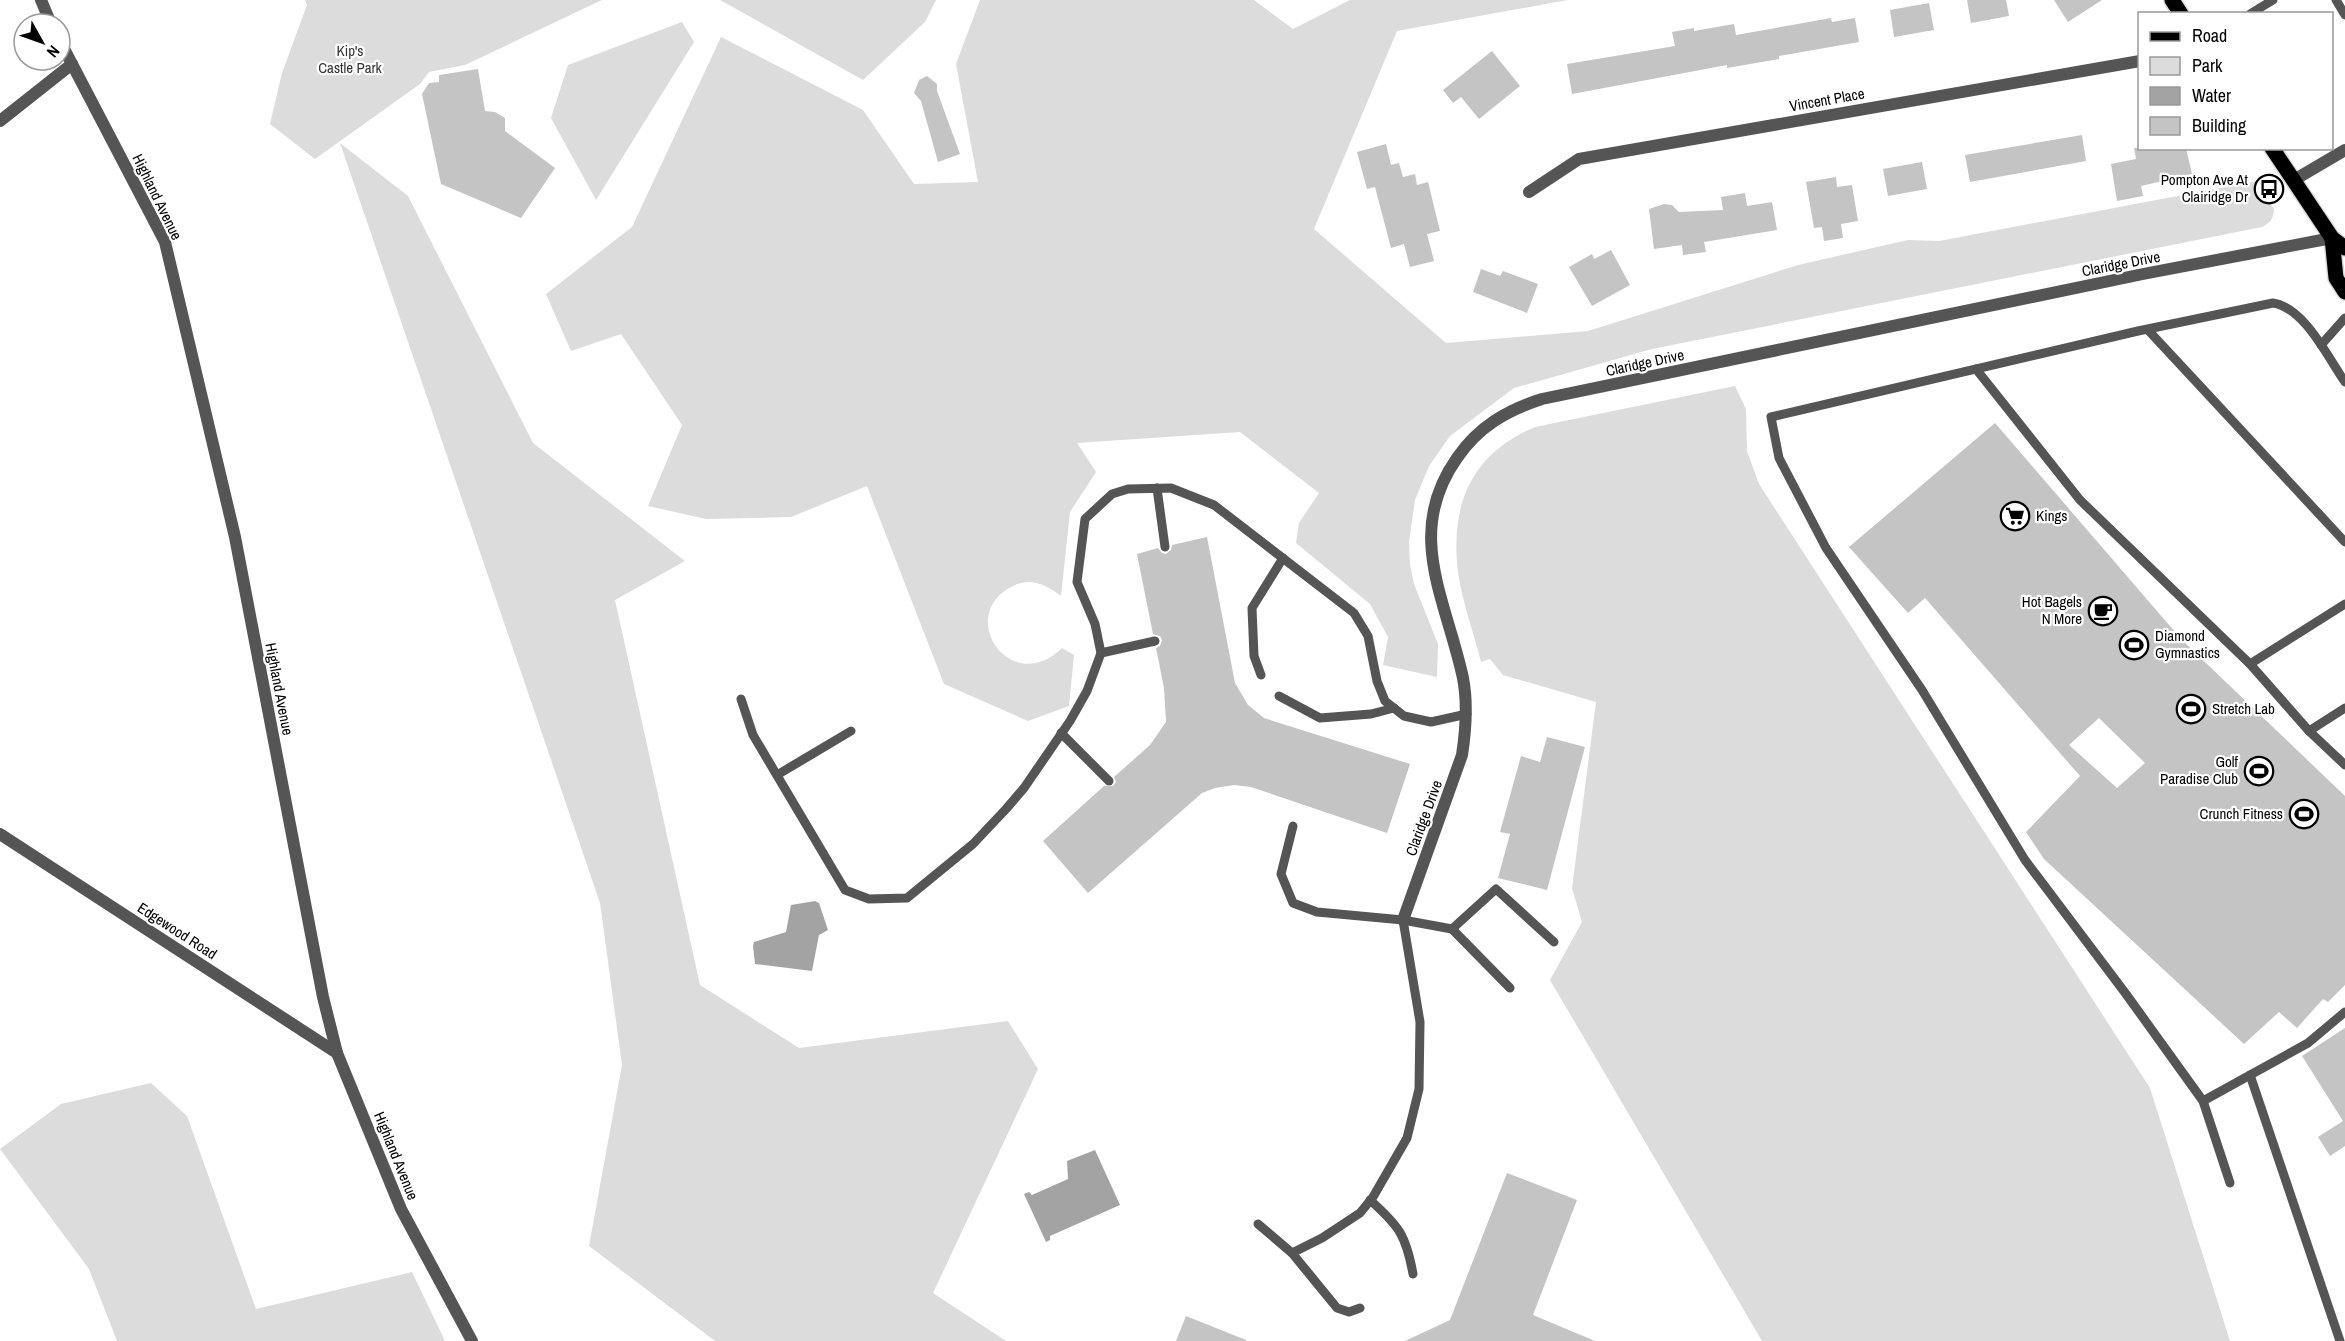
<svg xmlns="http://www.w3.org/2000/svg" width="2345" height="1341" font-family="'Archivo Narrow',sans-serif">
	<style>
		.green { fill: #dcdcdc }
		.water { fill: #a3a3a3 }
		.building { fill: #c4c4c4; fill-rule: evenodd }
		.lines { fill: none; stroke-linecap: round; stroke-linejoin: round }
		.primary-casing { stroke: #dbdbdb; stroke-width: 18 }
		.service { stroke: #555; stroke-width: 9 }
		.minor { stroke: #555; stroke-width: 12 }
		.primary { stroke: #000; stroke-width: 15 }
		.labels { text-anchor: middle; stroke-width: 4.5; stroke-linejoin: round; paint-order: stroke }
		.park-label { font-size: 15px; fill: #333; stroke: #fff }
		.street-label { font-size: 15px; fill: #000; stroke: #fff }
		.poi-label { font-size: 15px; fill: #000; stroke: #fff; text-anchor: end }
	</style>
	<rect width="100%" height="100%" fill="#fff"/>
	<g class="green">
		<polygon points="305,0 602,0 465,65 429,72 420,84 315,159 270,124 282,73 307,5"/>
		<polygon points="720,0 936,0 925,22 863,80"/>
		<path d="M980,0h274l39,29 57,-29h218l-171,31 -83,198 132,114 142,-12 210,-66 110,-25 31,1 318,-60 17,28c0,9 -4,14 -12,18l-610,122 -138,39 -64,48 -21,30 -14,34 -6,42 1,22 4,20 24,60 -1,33 -54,-12 5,-28 -18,-33 -74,-61 3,-20 20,-30 -79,-61 -163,11 19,29 -26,40 -9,84c-13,-10 -29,-19 -46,-11 -62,28 -5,114 47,63l12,7 -5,51 -41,15 -84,-37 -77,-198 -76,31 -85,2 -58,-13 34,-81 -61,-91 -50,17 -25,-57 86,-67 89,-190 142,73 51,74 64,-2 -22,-118z"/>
		<polygon points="682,22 694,42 596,200 551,118 568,65"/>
		<polygon points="340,143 408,196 533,443 685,561 615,600 700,985 799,1048 1008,1021 1038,1069 933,1293 1006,1341 715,1341 589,1246 622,1065 600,903"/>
		<path d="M1735,386l11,23 1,42 12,33 391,604 80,253h-468l-212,-361 32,-58 -10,-34 24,-186 -93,-27 -13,-16 -9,3c-7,-29 -19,-60 -23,-90 -8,-67 13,-118 77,-145z"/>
		<polygon points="151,1083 187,1116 256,1309 412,1272 445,1341 117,1341 89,1269 0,1149 61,1104"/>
	</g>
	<g class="water">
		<polygon points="815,901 819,903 828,930 819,935 812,971 755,964 753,946 754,942 786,932 791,905"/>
		<polygon points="1095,1150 1120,1205 1050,1236 1050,1240 1046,1242 1024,1194 1029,1192 1032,1195 1068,1179 1067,1161"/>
	</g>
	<g class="building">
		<polygon points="1967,0 2006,0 2009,16 1971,23"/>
		<polygon points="2054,0 2102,0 2068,22"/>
		<polygon points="1929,3 1934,30 1894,37 1890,10"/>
		<polygon points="1831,18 1832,22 1855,18 1859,42 1779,56 1779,59 1727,68 1727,65 1572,94 1567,64 1675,46 1672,32 1694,28 1694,31 1734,24 1736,35"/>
		<polygon points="1492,51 1520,86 1479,119 1461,97 1453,103 1443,90"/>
		<polygon points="478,69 485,111 495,112 505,118 505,131 555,168 521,218 441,184 422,94 429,83 439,82 439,75"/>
		<polygon points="927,76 937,84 937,91 960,154 938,162 921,101 914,93 919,80"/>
		<polygon points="2082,135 2086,161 1970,182 1965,155"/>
		<polygon points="1386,144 1391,165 1399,163 1403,177 1415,174 1417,185 1428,182 1440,231 1427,234 1434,261 1410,267 1404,244 1391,248 1375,187 1367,189 1357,152"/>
		<polygon points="2134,148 2186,148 2192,174 2141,186 2143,196 2117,201 2111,164 2136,159"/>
		<polygon points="1922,162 1927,189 1888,196 1883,169"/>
		<polygon points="1836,177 1837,187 1852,185 1858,221 1841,224 1843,238 1824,241 1822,227 1814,228 1806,182"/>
		<polygon points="1745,193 1747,206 1772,202 1777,230 1704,242 1706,252 1683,255 1682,245 1654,249 1649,209 1664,204 1672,205 1679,212 1723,210 1721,197"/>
		<polygon points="1611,250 1630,285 1592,306 1569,267 1592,254 1594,259"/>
		<polygon points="1481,269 1500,276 1503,271 1538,284 1527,313 1473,292"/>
		<path d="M1995,423l187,217 163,156v189l-17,17 -5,-3 -26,29 -18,-16 -35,32 -200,-185 -18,-27 54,-56 -155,-178 -17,15 -59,-66zM2099,718l46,45 -28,25 -48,-43z"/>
		<polygon points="1207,537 1235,683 1248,705 1264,718 1410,764 1387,833 1251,787 1234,785 1215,788 1202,793 1088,893 1043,841 1104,786 1113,786 1116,782 1114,777 1150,745 1166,722 1164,688 1156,648 1160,646 1162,640 1160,636 1153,634 1137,554 1158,548 1162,553 1166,554 1171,550 1172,545"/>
		<polygon points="1547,737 1585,747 1547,890 1498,878 1510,834 1500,832 1521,756 1540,762"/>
		<polygon points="2345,1028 2345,1146 2330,1156 2318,1137 2343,1121 2302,1056"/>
		<polygon points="1507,1173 1577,1200 1533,1315 1595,1341 1405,1341 1450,1320"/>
		<polygon points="1186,1316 1246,1340 1246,1341 1176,1341"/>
	</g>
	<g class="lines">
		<g class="primary-casing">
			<g id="primary">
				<polyline points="2172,0 2181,14"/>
				<polyline points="2272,148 2332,238 2345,248"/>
				<polyline points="2332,238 2336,278 2345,292"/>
			</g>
		</g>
		<g class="service">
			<polyline points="2336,0 2345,15"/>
			<polyline points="2250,14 2273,0"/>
			<polyline points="2148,330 2345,542"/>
			<polyline points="2321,345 2345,318"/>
			<polyline points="1976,369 2080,500 2250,664 2309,731 2345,765"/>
			<path d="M2345,382c-17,-24 -40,-74 -72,-79l-135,28 -367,86 8,41 47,90 96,142 103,170 101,134 77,107 105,-58 37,-31"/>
			<polyline points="1157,488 1165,547"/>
			<polyline points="1101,653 1155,641"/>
			<polyline points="2250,664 2345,604"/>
			<polyline points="1261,675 1254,656 1252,608 1283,558"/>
			<polyline points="1279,696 1320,718 1371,714 1394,708"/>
			<polyline points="741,699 753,735 845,890 869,899 907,898 973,844 1006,809 1024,788 1070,721 1087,691 1101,653 1095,624 1077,582 1085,519 1112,494 1128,489 1171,488 1214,505 1354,613 1368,636 1377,681 1385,701 1404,716 1431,722 1467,714"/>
			<polyline points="2309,731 2345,708"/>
			<polyline points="1061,733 1109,781"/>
			<polyline points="777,775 851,731"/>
			<polyline points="1293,826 1281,874 1293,903 1317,912 1403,920 1452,929 1510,988"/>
			<polyline points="1452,929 1496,889 1554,942"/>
			<polyline points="2250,1075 2340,1341"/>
			<polyline points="2203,1101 2230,1183"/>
			<path d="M1370,1200c29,26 36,35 43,74"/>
			<polyline points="1258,1224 1292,1253 1322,1238 1360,1213 1373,1197 1407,1138 1419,1089 1420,1022 1403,920"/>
			<polyline points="1292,1253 1337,1308 1349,1312 1360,1308"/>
		</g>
		<g class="minor">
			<polyline points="41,0 51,24"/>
			<polyline points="60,41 165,242 235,537 323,997 337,1053 401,1209 472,1341"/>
			<polyline points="0,121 72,64"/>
			<polyline points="2294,180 2345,150"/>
			<polyline points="1529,192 1579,159 2140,61"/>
			<polyline points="0,834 337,1053"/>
			<path d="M1403,920l59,-165c4,-26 6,-51 1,-77 -17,-79 -59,-145 -6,-220 21,-31 50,-48 85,-59l601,-125 189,-36"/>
		</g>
		<use href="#primary" class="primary"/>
	</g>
	<defs>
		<g id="bus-ring" transform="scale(1.5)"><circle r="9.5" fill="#fff" stroke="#000" stroke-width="1.5"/><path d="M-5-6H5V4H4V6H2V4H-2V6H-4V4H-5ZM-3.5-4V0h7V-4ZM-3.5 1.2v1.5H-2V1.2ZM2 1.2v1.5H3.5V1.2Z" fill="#000"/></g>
		<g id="supermarket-ring" transform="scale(1.5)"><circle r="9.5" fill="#fff" stroke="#000" stroke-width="1.5"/><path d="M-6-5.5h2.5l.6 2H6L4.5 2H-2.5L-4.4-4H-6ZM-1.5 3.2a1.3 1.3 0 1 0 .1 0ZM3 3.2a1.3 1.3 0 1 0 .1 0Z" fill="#000"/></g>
		<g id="cafe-ring" transform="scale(1.5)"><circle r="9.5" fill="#fff" stroke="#000" stroke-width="1.5"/><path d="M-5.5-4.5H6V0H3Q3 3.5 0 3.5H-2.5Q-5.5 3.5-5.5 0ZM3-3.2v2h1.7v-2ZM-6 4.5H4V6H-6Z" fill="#000"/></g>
		<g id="stadium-ring" transform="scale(1.5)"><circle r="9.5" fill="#fff" stroke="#000" stroke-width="1.5"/><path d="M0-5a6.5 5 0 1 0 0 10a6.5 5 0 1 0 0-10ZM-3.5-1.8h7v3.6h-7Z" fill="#000"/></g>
	</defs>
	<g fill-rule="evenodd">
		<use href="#bus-ring" x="2269" y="189"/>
		<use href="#supermarket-ring" x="2015" y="516"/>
		<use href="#cafe-ring" x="2103" y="611"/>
		<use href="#stadium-ring" x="2134" y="645"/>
		<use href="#stadium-ring" x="2191" y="709"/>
		<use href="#stadium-ring" x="2259" y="771"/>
		<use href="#stadium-ring" x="2304" y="814"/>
	</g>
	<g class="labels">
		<g class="park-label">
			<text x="350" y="56">Kip's<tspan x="350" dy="17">Castle Park</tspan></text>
		</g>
		<g class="street-label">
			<text transform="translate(1827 100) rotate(-10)" y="5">Vincent Place</text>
			<text transform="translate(157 197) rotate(64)" y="5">Highland Avenue</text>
			<text transform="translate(2121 264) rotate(-11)" y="5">Claridge Drive</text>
			<text transform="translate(1645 363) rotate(-12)" y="5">Claridge Drive</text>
			<text transform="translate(279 689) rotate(79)" y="5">Highland Avenue</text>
			<text transform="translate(1424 818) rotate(-70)" y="5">Claridge Drive</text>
			<text transform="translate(177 931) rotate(33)" y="5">Edgewood Road</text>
			<text transform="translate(396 1156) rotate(68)" y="5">Highland Avenue</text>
		</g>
		<g class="poi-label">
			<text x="2248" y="185">Pompton Ave At<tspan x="2248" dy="17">Clairidge Dr</tspan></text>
			<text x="2036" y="521" text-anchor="start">Kings</text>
			<text x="2082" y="607">Hot Bagels<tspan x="2082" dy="17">N More</tspan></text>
			<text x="2155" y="641" text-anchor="start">Diamond<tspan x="2155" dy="17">Gymnastics</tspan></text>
			<text x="2212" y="714" text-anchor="start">Stretch Lab</text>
			<text x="2238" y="767">Golf<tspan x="2238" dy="17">Paradise Club</tspan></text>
			<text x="2283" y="819">Crunch Fitness</text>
		</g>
	</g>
	<rect x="2138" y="12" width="195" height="138" fill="#ffffff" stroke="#999999" stroke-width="1.5"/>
	<rect x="2150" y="32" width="30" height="9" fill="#000000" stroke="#999999" stroke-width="1.5"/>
	<text x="2192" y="42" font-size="18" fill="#000000">Road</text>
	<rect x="2150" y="57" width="30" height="18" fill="#dcdcdc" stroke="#999999" stroke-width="1.5"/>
	<text x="2192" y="72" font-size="18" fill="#000000">Park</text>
	<rect x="2150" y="87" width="30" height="18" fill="#a3a3a3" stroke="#999999" stroke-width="1.5"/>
	<text x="2192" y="102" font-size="18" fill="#000000">Water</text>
	<rect x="2150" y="117" width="30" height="18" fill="#c4c4c4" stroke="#999999" stroke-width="1.5"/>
	<text x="2192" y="132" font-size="18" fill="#000000">Building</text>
	<g transform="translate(42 42) rotate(130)"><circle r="28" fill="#ffffff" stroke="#999999" stroke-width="1.5"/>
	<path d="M0-4.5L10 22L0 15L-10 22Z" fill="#000000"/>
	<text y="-9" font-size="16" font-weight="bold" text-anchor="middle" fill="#000000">N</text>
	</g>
</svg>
